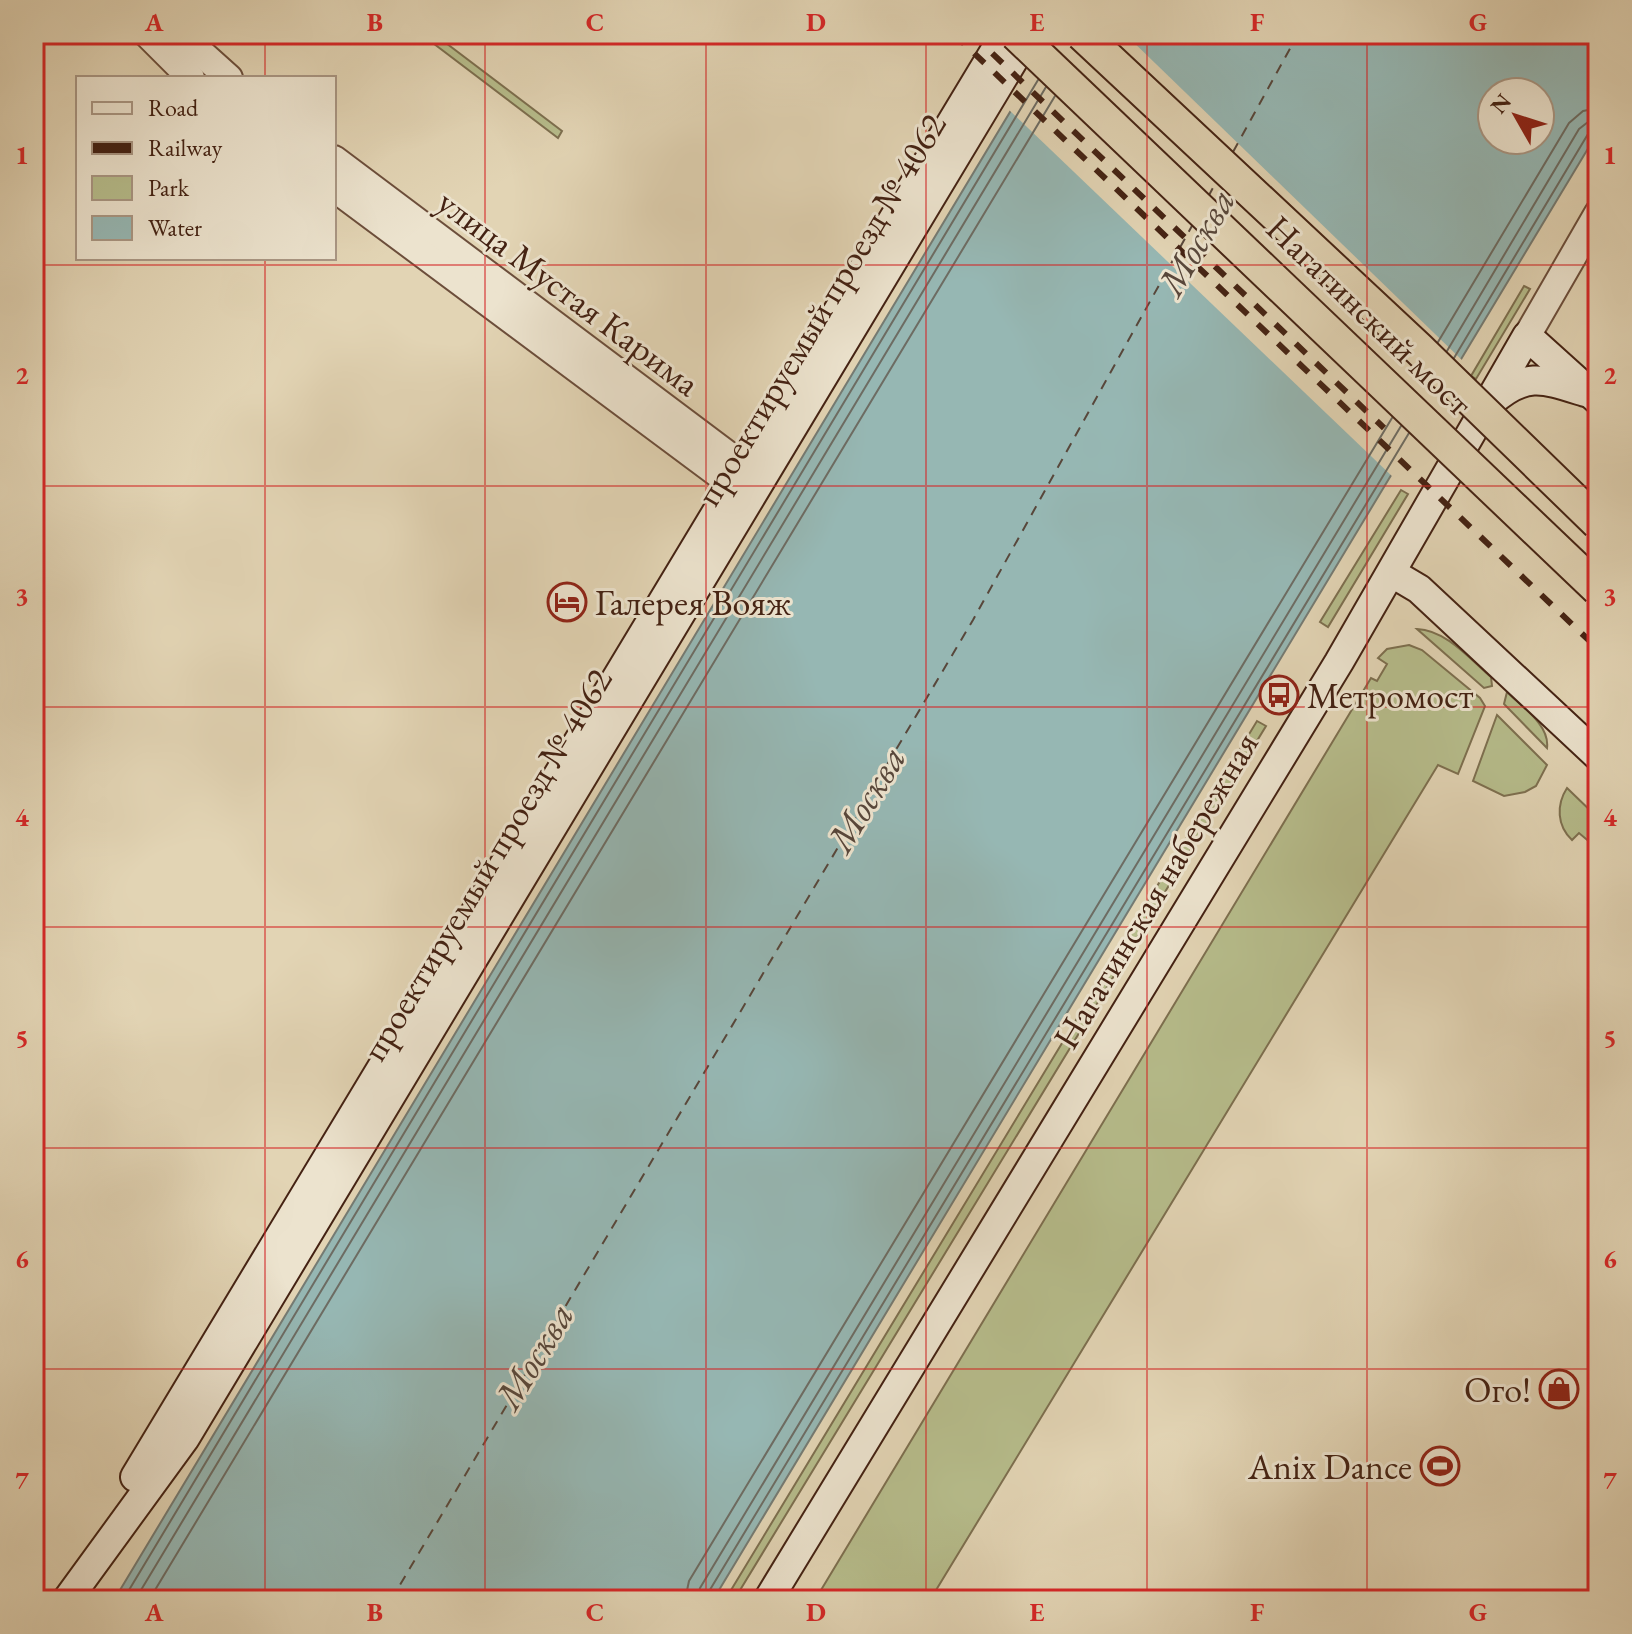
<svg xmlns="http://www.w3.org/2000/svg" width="1632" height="1634" font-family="'EB Garamond',serif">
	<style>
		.green { fill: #b6bc8b; stroke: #7d6f4f; stroke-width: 2 }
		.water { fill: #96b7b3; stroke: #757b73; stroke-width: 2; fill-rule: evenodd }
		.pier { fill: #e2d4b4 }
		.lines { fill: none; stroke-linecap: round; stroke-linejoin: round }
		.shore { stroke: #6d6c63; stroke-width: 2 }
		.ferry { stroke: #58473b; stroke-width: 2; stroke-dasharray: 10 8; stroke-linecap: butt }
		.tertiary-casing { stroke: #6c4e3b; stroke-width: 30 }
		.secondary-casing { stroke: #442213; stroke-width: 32 }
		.tertiary { stroke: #ece3ce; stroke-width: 26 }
		.secondary { stroke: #ece3ce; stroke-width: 28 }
		.rail { stroke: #442213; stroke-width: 6; stroke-dasharray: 14 14; stroke-linecap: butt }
		.primary-bridge-casing { stroke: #442213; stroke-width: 36; stroke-linecap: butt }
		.primary-bridge { stroke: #e2d4b4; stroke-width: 32 }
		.grid { fill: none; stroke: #d62828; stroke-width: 2; stroke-opacity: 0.55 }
		.labels { text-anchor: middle; stroke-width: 6; stroke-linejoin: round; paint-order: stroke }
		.street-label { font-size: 36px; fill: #442213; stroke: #ece3ce }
		.poi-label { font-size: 36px; fill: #442213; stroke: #ece3ce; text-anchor: start }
		.water-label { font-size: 38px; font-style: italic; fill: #58473b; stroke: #ece3ce }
		.neatline { fill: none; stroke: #d62828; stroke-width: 3 }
		.grid-label { font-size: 26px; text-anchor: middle; font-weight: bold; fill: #d62828 }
	</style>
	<rect width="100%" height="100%" fill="#e2d4b4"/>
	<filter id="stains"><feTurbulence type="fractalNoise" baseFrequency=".0025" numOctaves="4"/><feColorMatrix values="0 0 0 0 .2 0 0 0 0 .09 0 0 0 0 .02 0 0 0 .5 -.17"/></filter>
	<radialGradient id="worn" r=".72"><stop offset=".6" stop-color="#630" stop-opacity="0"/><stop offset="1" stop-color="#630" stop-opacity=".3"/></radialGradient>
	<g class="green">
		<polygon points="421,34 434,34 562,131 558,138"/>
		<polygon points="1524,286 1530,289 1476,379 1471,376"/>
		<polygon points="1401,490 1408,494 1328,627 1320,622"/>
		<path d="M1417,629c29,1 53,30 74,48l1,9 -8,2z"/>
		<polygon points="1409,645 1422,650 1480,698 1485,706 1458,774 1438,765 930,1600 815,1600 1371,678 1377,681 1387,664 1378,658 1387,649"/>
		<path d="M1507,692c15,15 43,33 40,56l-43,-44z"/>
		<polygon points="1497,715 1547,765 1536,786 1525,792 1504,796 1473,781"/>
		<polygon points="1257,721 1266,726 734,1600 725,1600"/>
		<path d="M1567,788l31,30v31l-19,-16 -7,7c-15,-14 -16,-35 -5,-52z"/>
	</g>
	<path class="water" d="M1057,34h541v98l-885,1468h-599zM1492,92h48v48h-48z"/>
	<polygon class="pier" points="1053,34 1125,34 1465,363 1395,479 1007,108"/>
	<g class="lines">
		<g class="shore">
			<polyline points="1438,342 1569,123 1583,111 1598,108"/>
			<polyline points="1447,351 1579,129 1588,122 1598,120"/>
			<polyline points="1454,358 1588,134 1598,130"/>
			<polyline points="123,1600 1038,80"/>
			<polyline points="135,1600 1046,87"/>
			<polyline points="149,1600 1055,96"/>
			<polyline points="685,1600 689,1581 1392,418"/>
			<polyline points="697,1600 700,1588 1401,426"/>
			<polyline points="707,1600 708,1593 1409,433"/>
		</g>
		<g class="ferry">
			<polyline points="1233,152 1298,34"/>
			<polyline points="1208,197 1216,182"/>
			<polyline points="391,1600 973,620 1193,224"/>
		</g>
		<g class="tertiary-casing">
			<g id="tertiary">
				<polyline points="147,34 191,78"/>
				<polyline points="180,34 229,78"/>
				<polyline points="334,159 759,478"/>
				<polyline points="334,188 749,497"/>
				<polyline points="1527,336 1598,213"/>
			</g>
		</g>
		<g class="secondary-casing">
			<g id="secondary">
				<path d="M1491,402c35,-31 53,-23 94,-10"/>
				<polyline points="1392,573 1419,589 1598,756"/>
				<polyline points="135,1477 1005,34"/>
				<polyline points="67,1600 185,1438 1029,34"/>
				<polyline points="768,1600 1339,662 1527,336 1598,400"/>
			</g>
		</g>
		<use href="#tertiary" class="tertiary"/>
		<use href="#secondary" class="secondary"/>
		<g class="rail">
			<polyline points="954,34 1598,649"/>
			<polyline points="972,34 1384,428"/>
		</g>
		<g class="primary-bridge-casing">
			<g id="primary-bridge">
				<polyline points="1016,34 1598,589"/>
				<polyline points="1082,34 1419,349 1598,523"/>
			</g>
		</g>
		<use href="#primary-bridge" class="primary-bridge"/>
	</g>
	<path class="grid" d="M265,34v44M485,34v1566M706,34v1566M926,34v1566M1147,34v1566M1367,34v1566M265,258v1342M34,265h1564M34,486h1564M34,707h1564M34,927h1564M34,1148h1564M34,1369h1564"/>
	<defs>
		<g id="hotel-ring" transform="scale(2)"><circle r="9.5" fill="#ece3ce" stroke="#8f2418" stroke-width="1.5"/><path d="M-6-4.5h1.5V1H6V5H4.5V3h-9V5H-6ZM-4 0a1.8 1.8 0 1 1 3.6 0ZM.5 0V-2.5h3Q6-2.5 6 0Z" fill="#8f2418"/></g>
		<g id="bus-ring" transform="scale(2)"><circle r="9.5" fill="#ece3ce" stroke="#8f2418" stroke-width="1.5"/><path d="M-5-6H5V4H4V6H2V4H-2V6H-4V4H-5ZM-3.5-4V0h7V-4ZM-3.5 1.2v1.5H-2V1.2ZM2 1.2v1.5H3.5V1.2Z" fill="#8f2418"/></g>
		<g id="shop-ring" transform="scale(2)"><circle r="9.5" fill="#ece3ce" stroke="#8f2418" stroke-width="1.5"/><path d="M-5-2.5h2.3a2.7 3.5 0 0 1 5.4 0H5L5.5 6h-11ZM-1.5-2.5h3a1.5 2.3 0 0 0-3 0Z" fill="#8f2418"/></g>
		<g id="stadium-ring" transform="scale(2)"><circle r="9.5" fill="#ece3ce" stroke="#8f2418" stroke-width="1.5"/><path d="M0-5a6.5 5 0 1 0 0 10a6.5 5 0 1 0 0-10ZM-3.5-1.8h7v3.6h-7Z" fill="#8f2418"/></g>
	</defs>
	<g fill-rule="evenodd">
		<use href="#hotel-ring" x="567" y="602"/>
		<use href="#bus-ring" x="1279" y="695"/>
		<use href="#shop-ring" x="1559" y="1389"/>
		<use href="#stadium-ring" x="1440" y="1466"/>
	</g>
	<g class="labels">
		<g class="street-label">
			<text transform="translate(569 292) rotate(37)" y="13">улица Мустая Карима</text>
			<text transform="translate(820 309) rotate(-59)" y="13">проектируемый проезд № 4062</text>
			<text transform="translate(1370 315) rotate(44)" y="13">Нагатинский мост</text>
			<text transform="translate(486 864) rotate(-59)" y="13">проектируемый проезд № 4062</text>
			<text transform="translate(1155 890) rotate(-59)" y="13">Нагатинская набережная</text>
		</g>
		<g class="poi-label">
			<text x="595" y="615">Галерея Вояж</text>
			<text x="1307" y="708">Метромост</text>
			<text x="1531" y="1402" text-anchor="end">Ого!</text>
			<text x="1412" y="1479" text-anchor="end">Anix Dance</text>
		</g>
		<g class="water-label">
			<text transform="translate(1196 242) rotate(-60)" y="13">Москва</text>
			<text transform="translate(866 799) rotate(-59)" y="13">Москва</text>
			<text transform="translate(534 1356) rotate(-59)" y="13">Москва</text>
		</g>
	</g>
	<rect width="1632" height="1634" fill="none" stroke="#e2d4b4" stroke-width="88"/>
	<rect x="76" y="76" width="260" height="184" fill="#ece3ce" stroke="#a99683" stroke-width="2"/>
	<rect x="92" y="102" width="40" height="12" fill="#ece3ce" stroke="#a99683" stroke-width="2"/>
	<text x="148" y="116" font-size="24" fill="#442213">Road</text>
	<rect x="92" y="142" width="40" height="12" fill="#442213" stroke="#a99683" stroke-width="2"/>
	<text x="148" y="156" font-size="24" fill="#442213">Railway</text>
	<rect x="92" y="176" width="40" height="24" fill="#b6bc8b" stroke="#a99683" stroke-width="2"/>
	<text x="148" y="196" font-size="24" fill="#442213">Park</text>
	<rect x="92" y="216" width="40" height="24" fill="#96b7b3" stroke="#a99683" stroke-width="2"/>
	<text x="148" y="236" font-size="24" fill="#442213">Water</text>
	<g transform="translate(1516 116) rotate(309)"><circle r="38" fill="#ece3ce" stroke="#a99683" stroke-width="2"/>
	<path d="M0-6L14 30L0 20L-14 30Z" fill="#8f2418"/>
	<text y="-12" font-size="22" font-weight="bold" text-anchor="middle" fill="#442213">N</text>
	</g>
	<rect x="44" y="44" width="1544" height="1546" class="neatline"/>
	<g class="grid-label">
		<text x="154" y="31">A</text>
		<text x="375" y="31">B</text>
		<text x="595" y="31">C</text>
		<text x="816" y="31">D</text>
		<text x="1037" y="31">E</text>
		<text x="1257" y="31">F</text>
		<text x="1478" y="31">G</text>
		<text x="22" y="164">1</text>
		<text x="1610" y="164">1</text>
		<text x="22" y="384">2</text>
		<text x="1610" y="384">2</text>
		<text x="22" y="605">3</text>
		<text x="1610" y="605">3</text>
		<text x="22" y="826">4</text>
		<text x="1610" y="826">4</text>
		<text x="22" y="1047">5</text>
		<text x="1610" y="1047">5</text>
		<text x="22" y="1268">6</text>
		<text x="1610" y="1268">6</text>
		<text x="22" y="1489">7</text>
		<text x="1610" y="1489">7</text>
		<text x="154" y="1621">A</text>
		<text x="375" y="1621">B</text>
		<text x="595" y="1621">C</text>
		<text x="816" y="1621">D</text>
		<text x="1037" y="1621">E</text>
		<text x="1257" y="1621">F</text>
		<text x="1478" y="1621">G</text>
	</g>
	<rect width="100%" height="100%" filter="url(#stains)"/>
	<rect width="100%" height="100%" fill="url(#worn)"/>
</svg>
